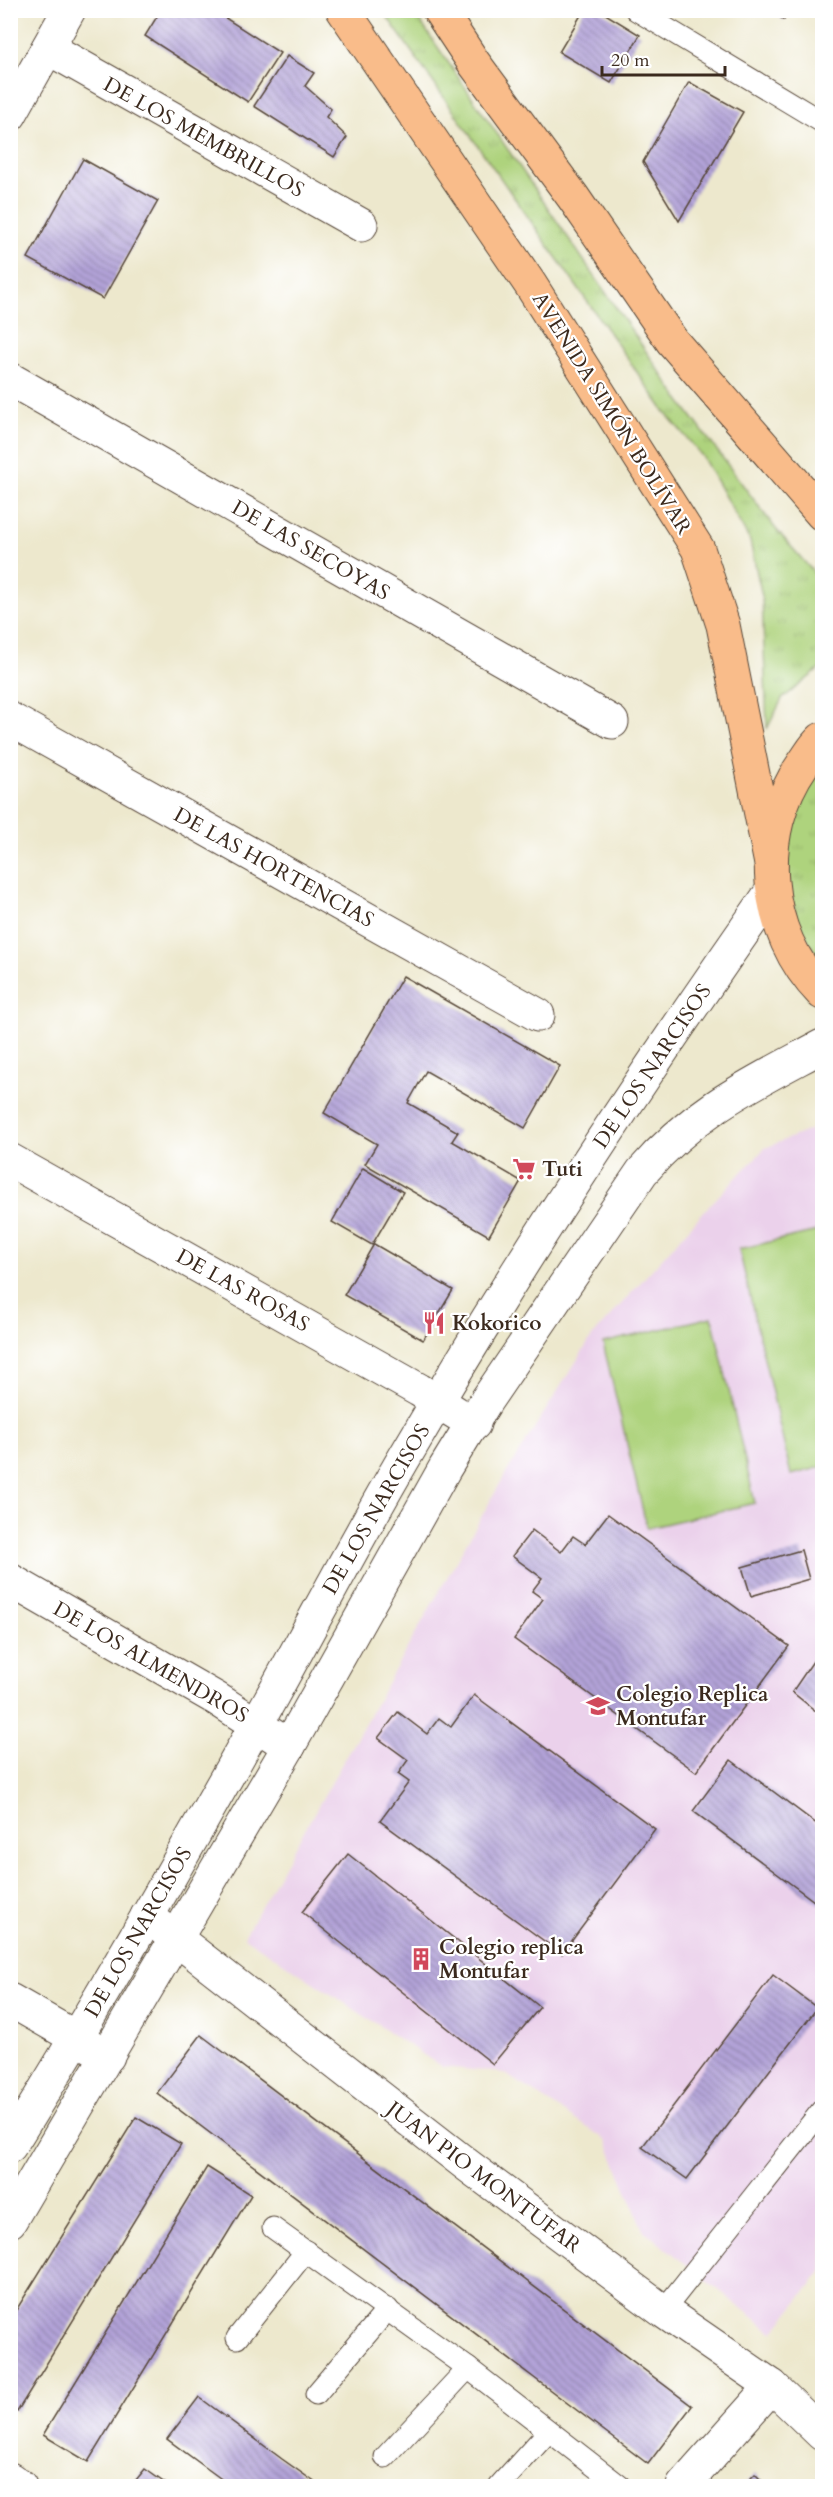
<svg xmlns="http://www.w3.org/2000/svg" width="833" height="2497" font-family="Cardo,serif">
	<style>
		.built { fill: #ebd1eb }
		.grass { fill: url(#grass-tufts); stroke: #747e4e; stroke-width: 1.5 }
		.pitch { fill: #aed37d; stroke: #747e4e; stroke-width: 1.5 }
		.building { fill: url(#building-back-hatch) }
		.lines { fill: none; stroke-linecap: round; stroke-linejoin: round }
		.service-casing { stroke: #564638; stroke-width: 23 }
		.minor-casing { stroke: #564638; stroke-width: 35 }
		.tertiary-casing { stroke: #564638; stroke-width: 35 }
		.trunk-casing { stroke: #564638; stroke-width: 35 }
		.service { stroke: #fff; stroke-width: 21 }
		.minor { stroke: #fff; stroke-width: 33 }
		.tertiary { stroke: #fff; stroke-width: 33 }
		.trunk { stroke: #f9bc8a; stroke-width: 33 }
		.labels { text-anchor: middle; stroke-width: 4.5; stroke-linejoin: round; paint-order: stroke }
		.street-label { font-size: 21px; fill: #3b2a1e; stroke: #fff }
		.poi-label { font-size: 21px; font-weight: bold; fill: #3b2a1e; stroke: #fff; text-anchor: start }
	</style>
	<defs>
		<pattern id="grass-tufts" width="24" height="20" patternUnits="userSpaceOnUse" patternTransform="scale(1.5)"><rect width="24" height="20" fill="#aed37d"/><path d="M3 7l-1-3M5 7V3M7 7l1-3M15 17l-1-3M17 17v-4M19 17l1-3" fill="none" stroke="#97b56c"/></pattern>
		<pattern id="building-back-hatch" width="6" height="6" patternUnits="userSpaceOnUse" patternTransform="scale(1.5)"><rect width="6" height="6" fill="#b2a3d8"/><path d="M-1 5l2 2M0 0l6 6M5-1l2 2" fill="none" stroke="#9285af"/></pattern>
	</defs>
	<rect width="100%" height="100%" fill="#fff"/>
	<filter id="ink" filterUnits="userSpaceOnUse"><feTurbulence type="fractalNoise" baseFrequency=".0167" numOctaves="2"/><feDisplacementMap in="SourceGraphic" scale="12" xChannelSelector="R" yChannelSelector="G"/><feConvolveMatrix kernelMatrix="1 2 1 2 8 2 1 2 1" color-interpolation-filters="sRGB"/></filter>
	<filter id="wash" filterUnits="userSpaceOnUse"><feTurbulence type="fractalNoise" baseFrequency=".008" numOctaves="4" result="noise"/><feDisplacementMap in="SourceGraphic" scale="24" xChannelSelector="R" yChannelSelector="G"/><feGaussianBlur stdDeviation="1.35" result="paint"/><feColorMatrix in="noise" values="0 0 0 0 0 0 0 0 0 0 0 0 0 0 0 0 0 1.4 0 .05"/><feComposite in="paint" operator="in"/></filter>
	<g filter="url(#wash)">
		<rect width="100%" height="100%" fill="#ede8cd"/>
		<polygon class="built" points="814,1128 822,1129 822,2271 773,2333 643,2230 606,2140 504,2073 442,2067 244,1937 505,1475 591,1338 706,1209 765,1148"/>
		<g class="grass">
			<polygon points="383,11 413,11 680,401 775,528 822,582 822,667 782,699 767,729 762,596 750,541 702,456 665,412"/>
			<polygon points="822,755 822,966 795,916 785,861 795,805"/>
		</g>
		<g class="pitch">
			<polygon points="822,1230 822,1467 791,1475 739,1249"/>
			<polygon points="712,1317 755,1503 647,1528 603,1343"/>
		</g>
		<g id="blocks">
			<g class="building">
				<polygon points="161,10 213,10 280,53 248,102 145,36"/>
				<polygon points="584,10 599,10 640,35 611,83 559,52"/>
				<polygon points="769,10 789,10 784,20"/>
				<polygon points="287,56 314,73 305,86 331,109 326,117 347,137 334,157 254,106"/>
				<polygon points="689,82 743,112 679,221 643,162"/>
				<polygon points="83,159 158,201 103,299 28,258"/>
				<polygon points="403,976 560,1066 525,1128 426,1071 408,1103 458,1132 452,1141 521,1181 489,1236 365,1164 377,1144 324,1113"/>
				<polygon points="363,1168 403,1192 372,1245 332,1222"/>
				<polygon points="374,1244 453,1290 423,1340 344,1295"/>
				<polygon points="608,1514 789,1646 696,1772 514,1639 543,1599 532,1591 542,1578 512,1556 532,1530 561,1552 573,1536 585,1544"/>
				<polygon points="801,1550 809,1579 751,1596 742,1567"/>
				<polygon points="822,1648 822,1716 792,1692"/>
				<polygon points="474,1695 655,1829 562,1954 380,1821 409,1782 398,1774 408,1760 378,1738 398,1712 427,1734 439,1718 451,1727"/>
				<polygon points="731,1760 822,1828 822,1907 693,1811"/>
				<polygon points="348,1854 540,2007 493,2064 302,1912"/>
				<polygon points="773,1975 817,2008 687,2179 642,2147"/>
				<polygon points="201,2035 692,2406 648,2464 157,2093"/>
				<polygon points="136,2117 181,2144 17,2412 10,2408 10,2320"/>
				<polygon points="207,2167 251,2195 88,2462 43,2435"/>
				<polygon points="199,2397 282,2459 320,2486 231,2486 209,2470 167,2439"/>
				<polygon points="145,2469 169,2486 131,2486"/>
				<polygon points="755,2474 767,2486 743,2486"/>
			</g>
		</g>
	</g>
	<g filter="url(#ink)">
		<use href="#blocks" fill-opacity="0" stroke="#564638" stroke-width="1.5"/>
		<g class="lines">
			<g class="service-casing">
				<g id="service">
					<polyline points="636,10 822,122"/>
					<polyline points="273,2228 468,2368 620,2486"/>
					<polyline points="663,2311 822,2110"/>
					<polyline points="237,2338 306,2251"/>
					<polyline points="316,2394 388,2309"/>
					<polyline points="385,2457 468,2368"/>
					<polyline points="499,2486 548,2432"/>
				</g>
			</g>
			<g class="minor-casing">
				<g id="minor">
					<polyline points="48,48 361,225"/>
					<polyline points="10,115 69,10"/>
					<polyline points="10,379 612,722"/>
					<polyline points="10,719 538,1015"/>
					<polyline points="10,1160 419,1390 474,1424"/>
					<polyline points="10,1580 217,1699 289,1746"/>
					<polyline points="147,1916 467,2165 663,2311 772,2386 822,2434"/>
					<polyline points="10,2000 108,2056"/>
					<polyline points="10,2479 20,2486"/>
					<polyline points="683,2486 772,2386"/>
				</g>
			</g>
			<g class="tertiary-casing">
				<g id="tertiary">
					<path d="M10,2146c86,-138 166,-279 246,-421 52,-92 100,-186 154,-277 112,-192 235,-376 362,-557"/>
					<path d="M10,2221l279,-475 156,-278 41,-67 156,-229c53,-62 110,-88 180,-126"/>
				</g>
			</g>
			<g class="trunk-casing">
				<g id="trunk">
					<polyline points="343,10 530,284 698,549 723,625 771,864"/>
					<polyline points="439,10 474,63 573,197 672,341 822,514"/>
					<path d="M822,739c-8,7 -13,17 -19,25 -49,70 -40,169 19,229"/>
				</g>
			</g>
			<use href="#service" class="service"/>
			<use href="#minor" class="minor"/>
			<use href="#tertiary" class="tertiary"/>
			<use href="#trunk" class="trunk"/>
		</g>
	</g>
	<defs>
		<g id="supermarket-bare" transform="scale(1.8)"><path d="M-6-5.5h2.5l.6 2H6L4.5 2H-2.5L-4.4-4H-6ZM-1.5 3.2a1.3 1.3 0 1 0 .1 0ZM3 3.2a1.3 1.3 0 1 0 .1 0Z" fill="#d1495b" stroke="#fff" stroke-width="2.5" paint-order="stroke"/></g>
		<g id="restaurant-bare" transform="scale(1.8)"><path d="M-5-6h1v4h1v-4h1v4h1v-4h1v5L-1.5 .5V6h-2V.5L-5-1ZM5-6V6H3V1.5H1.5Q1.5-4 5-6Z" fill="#d1495b" stroke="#fff" stroke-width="2.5" paint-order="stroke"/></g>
		<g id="university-bare" transform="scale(1.8)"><path d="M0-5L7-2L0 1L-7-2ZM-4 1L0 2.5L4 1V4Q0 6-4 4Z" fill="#d1495b" stroke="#fff" stroke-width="2.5" paint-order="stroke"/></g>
		<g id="building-bare" transform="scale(1.8)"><path d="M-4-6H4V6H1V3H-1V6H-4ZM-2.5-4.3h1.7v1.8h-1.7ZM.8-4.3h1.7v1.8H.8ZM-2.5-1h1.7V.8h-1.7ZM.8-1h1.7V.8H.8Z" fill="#d1495b" stroke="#fff" stroke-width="2.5" paint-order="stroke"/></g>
	</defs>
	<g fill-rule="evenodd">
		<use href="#supermarket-bare" x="524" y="1169"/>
		<use href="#restaurant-bare" x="434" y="1323"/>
		<use href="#university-bare" x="598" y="1706"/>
		<use href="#building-bare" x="421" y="1959"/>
	</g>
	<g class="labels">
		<g class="street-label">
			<text transform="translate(204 137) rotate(29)" y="7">DE LOS MEMBRILLOS</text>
			<text transform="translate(612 413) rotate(58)" y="7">AVENIDA SIMÓN BOLÍVAR</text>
			<text transform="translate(311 550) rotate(30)" y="7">DE LAS SECOYAS</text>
			<text transform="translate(274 867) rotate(29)" y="7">DE LAS HORTENCIAS</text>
			<text transform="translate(652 1066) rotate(-56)" y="7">DE LOS NARCISOS</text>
			<text transform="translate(243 1290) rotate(29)" y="7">DE LAS ROSAS</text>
			<text transform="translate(376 1509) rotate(-60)" y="7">DE LOS NARCISOS</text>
			<text transform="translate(151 1662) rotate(30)" y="7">DE LOS ALMENDROS</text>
			<text transform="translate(138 1932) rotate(-60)" y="7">DE LOS NARCISOS</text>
			<text transform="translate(484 2177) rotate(37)" y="7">JUAN PIO MONTUFAR</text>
		</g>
		<g class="poi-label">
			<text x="542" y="1176">Tuti</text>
			<text x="452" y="1330">Kokorico</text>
			<text x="616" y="1701">Colegio Replica<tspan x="616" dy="24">Montufar</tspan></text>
			<text x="439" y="1954">Colegio replica<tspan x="439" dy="24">Montufar</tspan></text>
		</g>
	</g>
	<rect width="833" height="2497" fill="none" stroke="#fff" stroke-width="36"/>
	<path d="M602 66v9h123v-9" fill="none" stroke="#3b2a1e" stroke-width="3"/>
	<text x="611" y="66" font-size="18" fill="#3b2a1e" stroke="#ffffff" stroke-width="4.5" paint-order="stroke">20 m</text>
</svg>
